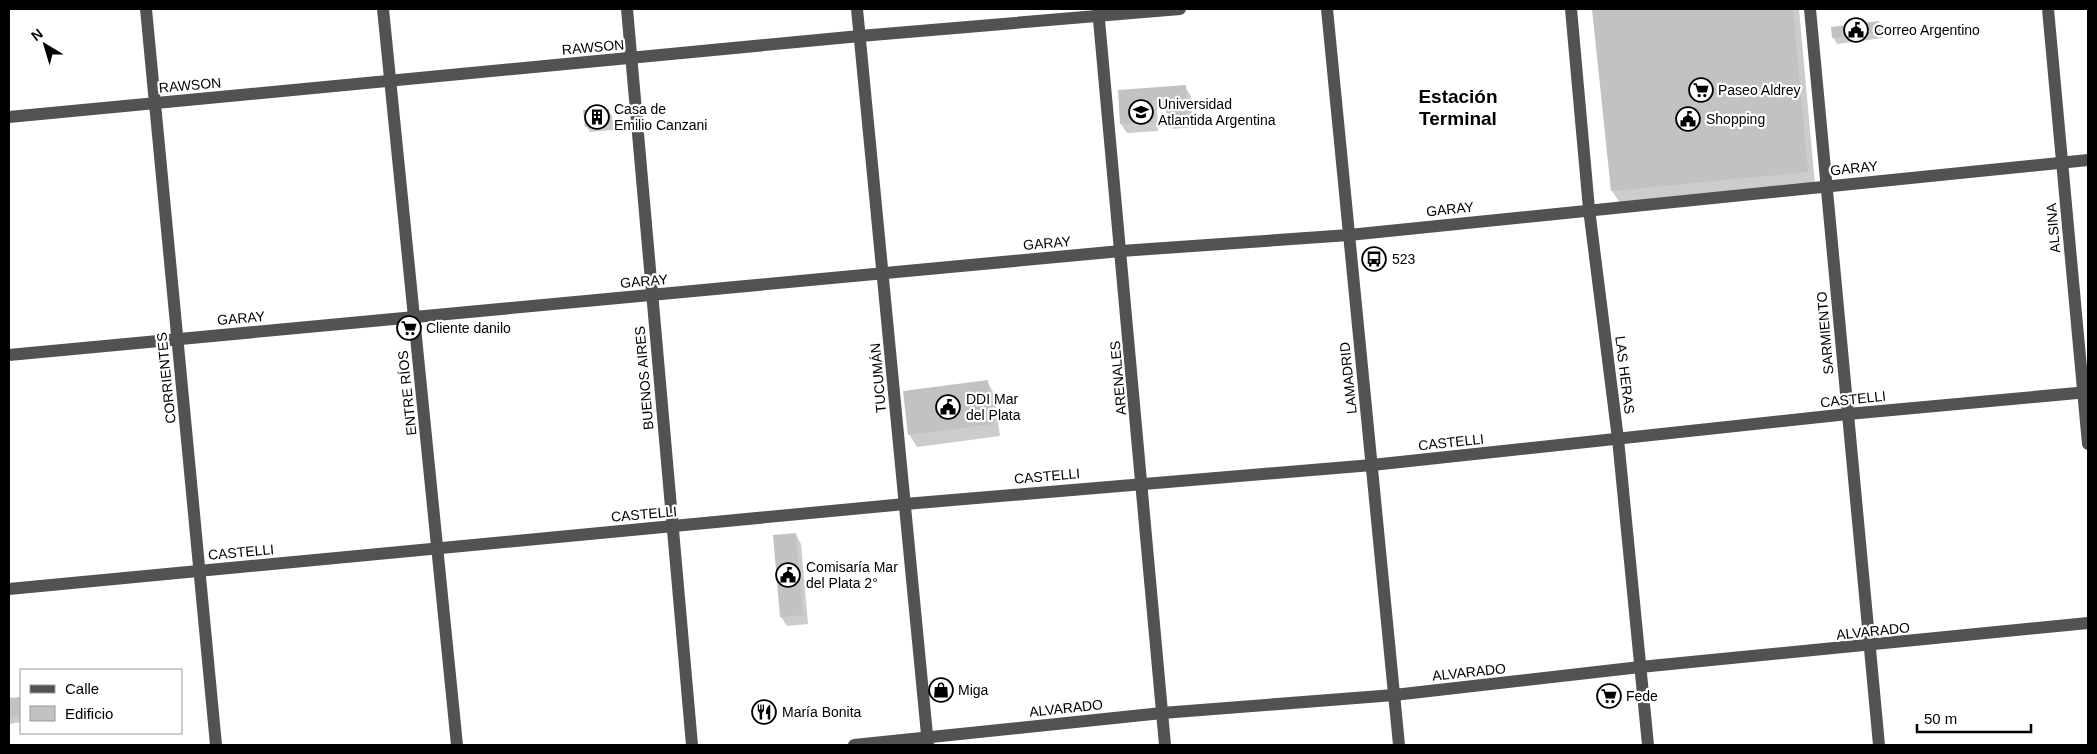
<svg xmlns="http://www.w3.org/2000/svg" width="2097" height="754" font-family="Helvetica,sans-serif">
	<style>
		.shadow { fill: #0003 }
		.building { fill: #c2c2c2 }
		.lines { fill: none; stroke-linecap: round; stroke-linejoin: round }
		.minor { stroke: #525252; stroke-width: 12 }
		.labels { text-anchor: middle; stroke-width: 4.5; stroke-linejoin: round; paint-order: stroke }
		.poi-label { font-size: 14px; fill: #000; stroke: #fff; text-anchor: start }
		.street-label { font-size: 14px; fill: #000; stroke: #fff }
		.district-label { font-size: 19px; font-weight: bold; fill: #000; stroke: #fff }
	</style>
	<rect width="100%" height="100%" fill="#fff"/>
	<g class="shadow">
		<polygon points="1593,9 1799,9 1815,185 1620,203 1612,191"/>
		<polygon points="1878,22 1882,28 1883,38 1837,44 1833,37"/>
		<polygon points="1185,87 1191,96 1193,127 1173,129 1168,119 1167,108 1157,109 1158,131 1127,133 1121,124 1119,91"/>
		<polygon points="608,110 612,116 614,130 590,132 586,126"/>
		<polygon points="987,381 994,394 1000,436 917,447 909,434"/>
		<polygon points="796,535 801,544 808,624 787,626 781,617"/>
		<polygon points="21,698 21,722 9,724 9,699"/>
	</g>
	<g class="building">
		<polygon points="1592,9 1793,9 1808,172 1611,191"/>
		<polygon points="1879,21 1880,32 1832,38 1831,27"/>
		<polygon points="1186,85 1188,118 1167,119 1165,99 1152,100 1153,122 1120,124 1118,90"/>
		<polygon points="609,109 611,124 585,127 583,110"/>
		<polygon points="988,380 993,424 908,435 903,391"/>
		<polygon points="796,533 803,615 780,617 773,535"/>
		<polygon points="21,697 21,716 9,717 9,698"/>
	</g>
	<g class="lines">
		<g class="minor">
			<polyline points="146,9 216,745"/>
			<polyline points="383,9 457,745"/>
			<polyline points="627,9 692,745"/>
			<polyline points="857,9 928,745"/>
			<polyline points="1098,9 1165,745"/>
			<polyline points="1327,9 1399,745"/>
			<polyline points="1571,9 1589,209 1618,439 1648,745"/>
			<polyline points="1810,9 1879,745"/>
			<polyline points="2048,9 2088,444"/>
			<polyline points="9,117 860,36 1180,9"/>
			<polyline points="9,355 1121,251 1349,235 2088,160"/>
			<polyline points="9,589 905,504 1372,465 1848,414 2088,392"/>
			<polyline points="854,745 1162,713 1394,695 1640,667 2088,623"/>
		</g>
	</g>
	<defs>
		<g id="civic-ring" transform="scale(1.25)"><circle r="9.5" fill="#fff" stroke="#000" stroke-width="1.5"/><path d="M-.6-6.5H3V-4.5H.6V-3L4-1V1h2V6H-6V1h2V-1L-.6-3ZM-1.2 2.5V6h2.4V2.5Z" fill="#000"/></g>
		<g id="supermarket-ring" transform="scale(1.25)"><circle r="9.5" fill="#fff" stroke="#000" stroke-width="1.5"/><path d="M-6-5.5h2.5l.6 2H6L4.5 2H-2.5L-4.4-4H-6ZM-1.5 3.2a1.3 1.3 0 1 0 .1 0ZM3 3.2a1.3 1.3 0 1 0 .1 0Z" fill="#000"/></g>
		<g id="university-ring" transform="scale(1.25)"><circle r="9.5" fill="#fff" stroke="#000" stroke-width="1.5"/><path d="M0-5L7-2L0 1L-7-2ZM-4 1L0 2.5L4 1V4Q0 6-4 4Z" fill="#000"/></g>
		<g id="building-ring" transform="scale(1.25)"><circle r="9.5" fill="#fff" stroke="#000" stroke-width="1.5"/><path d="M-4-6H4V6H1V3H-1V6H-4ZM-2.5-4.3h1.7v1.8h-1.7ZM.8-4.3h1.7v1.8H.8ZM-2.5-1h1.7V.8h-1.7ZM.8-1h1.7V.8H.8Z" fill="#000"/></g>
		<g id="bus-ring" transform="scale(1.25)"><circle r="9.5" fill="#fff" stroke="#000" stroke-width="1.5"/><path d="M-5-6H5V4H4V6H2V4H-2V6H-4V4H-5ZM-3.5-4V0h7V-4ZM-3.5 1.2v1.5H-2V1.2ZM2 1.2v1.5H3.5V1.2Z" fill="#000"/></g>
		<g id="shop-ring" transform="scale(1.25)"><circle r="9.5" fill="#fff" stroke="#000" stroke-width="1.5"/><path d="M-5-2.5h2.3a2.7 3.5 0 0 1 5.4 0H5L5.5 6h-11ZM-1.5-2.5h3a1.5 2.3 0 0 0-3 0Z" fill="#000"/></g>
		<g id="restaurant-ring" transform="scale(1.25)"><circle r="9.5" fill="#fff" stroke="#000" stroke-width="1.5"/><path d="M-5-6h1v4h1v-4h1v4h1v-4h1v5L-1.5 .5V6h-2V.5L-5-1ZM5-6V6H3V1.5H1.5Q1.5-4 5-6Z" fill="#000"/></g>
	</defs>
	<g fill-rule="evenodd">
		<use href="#civic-ring" x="1856" y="30"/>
		<use href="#supermarket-ring" x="1701" y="90"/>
		<use href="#university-ring" x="1141" y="112"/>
		<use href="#building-ring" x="597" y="117"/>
		<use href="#civic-ring" x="1688" y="119"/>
		<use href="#bus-ring" x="1374" y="259"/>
		<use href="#supermarket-ring" x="409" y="328"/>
		<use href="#civic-ring" x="948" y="407"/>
		<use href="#civic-ring" x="788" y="575"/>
		<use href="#shop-ring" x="941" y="690"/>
		<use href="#supermarket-ring" x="1609" y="696"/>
		<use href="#restaurant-ring" x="764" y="712"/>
	</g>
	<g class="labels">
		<g class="poi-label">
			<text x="1874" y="35">Correo Argentino</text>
			<text x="1718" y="95">Paseo Aldrey</text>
			<text x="1158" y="109">Universidad<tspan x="1158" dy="16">Atlantida Argentina</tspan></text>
			<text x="614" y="114">Casa de<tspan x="614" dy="16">Emilio Canzani</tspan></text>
			<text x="1706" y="124">Shopping</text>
			<text x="1392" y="264">523</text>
			<text x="426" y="333">Cliente danilo</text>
			<text x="966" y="404">DDI Mar<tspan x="966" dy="16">del Plata</tspan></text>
			<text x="806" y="572">Comisaría Mar<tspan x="806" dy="16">del Plata 2°</tspan></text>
			<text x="958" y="695">Miga</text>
			<text x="1626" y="701">Fede</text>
			<text x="782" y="717">María Bonita</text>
		</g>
		<g class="street-label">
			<text transform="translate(593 47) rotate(-5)" y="5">RAWSON</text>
			<text transform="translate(190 85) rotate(-5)" y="5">RAWSON</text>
			<text transform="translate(1854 168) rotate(-6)" y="5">GARAY</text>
			<text transform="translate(1450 209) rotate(-6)" y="5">GARAY</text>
			<text transform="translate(2053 228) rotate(-95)" y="5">ALSINA</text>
			<text transform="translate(1047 243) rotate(-5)" y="5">GARAY</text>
			<text transform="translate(644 281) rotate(-5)" y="5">GARAY</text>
			<text transform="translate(241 318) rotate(-5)" y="5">GARAY</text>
			<text transform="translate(1825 333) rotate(-95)" y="5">SARMIENTO</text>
			<text transform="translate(1625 375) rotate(83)" y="5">LAS HERAS</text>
			<text transform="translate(166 378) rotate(-96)" y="5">CORRIENTES</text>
			<text transform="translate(644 378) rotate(-95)" y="5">BUENOS AIRES</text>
			<text transform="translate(878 378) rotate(-95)" y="5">TUCUMÁN</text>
			<text transform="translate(1118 378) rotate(-95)" y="5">ARENALES</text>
			<text transform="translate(1348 378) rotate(-96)" y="5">LAMADRID</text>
			<text transform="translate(407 393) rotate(-96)" y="5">ENTRE RÍOS</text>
			<text transform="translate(1853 399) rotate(-6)" y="5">CASTELLI</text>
			<text transform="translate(1451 442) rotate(-6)" y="5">CASTELLI</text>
			<text transform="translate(1047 476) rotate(-5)" y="5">CASTELLI</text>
			<text transform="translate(644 514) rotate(-5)" y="5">CASTELLI</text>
			<text transform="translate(241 552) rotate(-5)" y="5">CASTELLI</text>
			<text transform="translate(1873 631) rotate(-6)" y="5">ALVARADO</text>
			<text transform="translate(1469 672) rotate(-6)" y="5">ALVARADO</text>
			<text transform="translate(1066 708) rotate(-6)" y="5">ALVARADO</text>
		</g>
		<g class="district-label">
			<text x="1458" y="103">Estación<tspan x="1458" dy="22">Terminal</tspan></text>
		</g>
	</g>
	<rect width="2097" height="754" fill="none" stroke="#000000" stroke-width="20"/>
	<rect x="20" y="669" width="162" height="65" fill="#ffffff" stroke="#999999"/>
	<rect x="30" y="685" width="25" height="8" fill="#525252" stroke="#999999"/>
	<text x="65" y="694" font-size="15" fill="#000000">Calle</text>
	<rect x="30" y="706" width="25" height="15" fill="#c2c2c2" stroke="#999999"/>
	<text x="65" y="719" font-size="15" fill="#000000">Edificio</text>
	<g transform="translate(45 45) rotate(322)" stroke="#ffffff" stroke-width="4" paint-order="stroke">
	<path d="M0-4L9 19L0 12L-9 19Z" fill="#000000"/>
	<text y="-8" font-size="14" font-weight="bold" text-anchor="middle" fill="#000000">N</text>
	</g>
	<path d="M1917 724v8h114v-8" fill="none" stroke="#000000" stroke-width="2.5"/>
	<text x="1924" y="724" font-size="15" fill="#000000" stroke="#ffffff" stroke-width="4" paint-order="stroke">50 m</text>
</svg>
